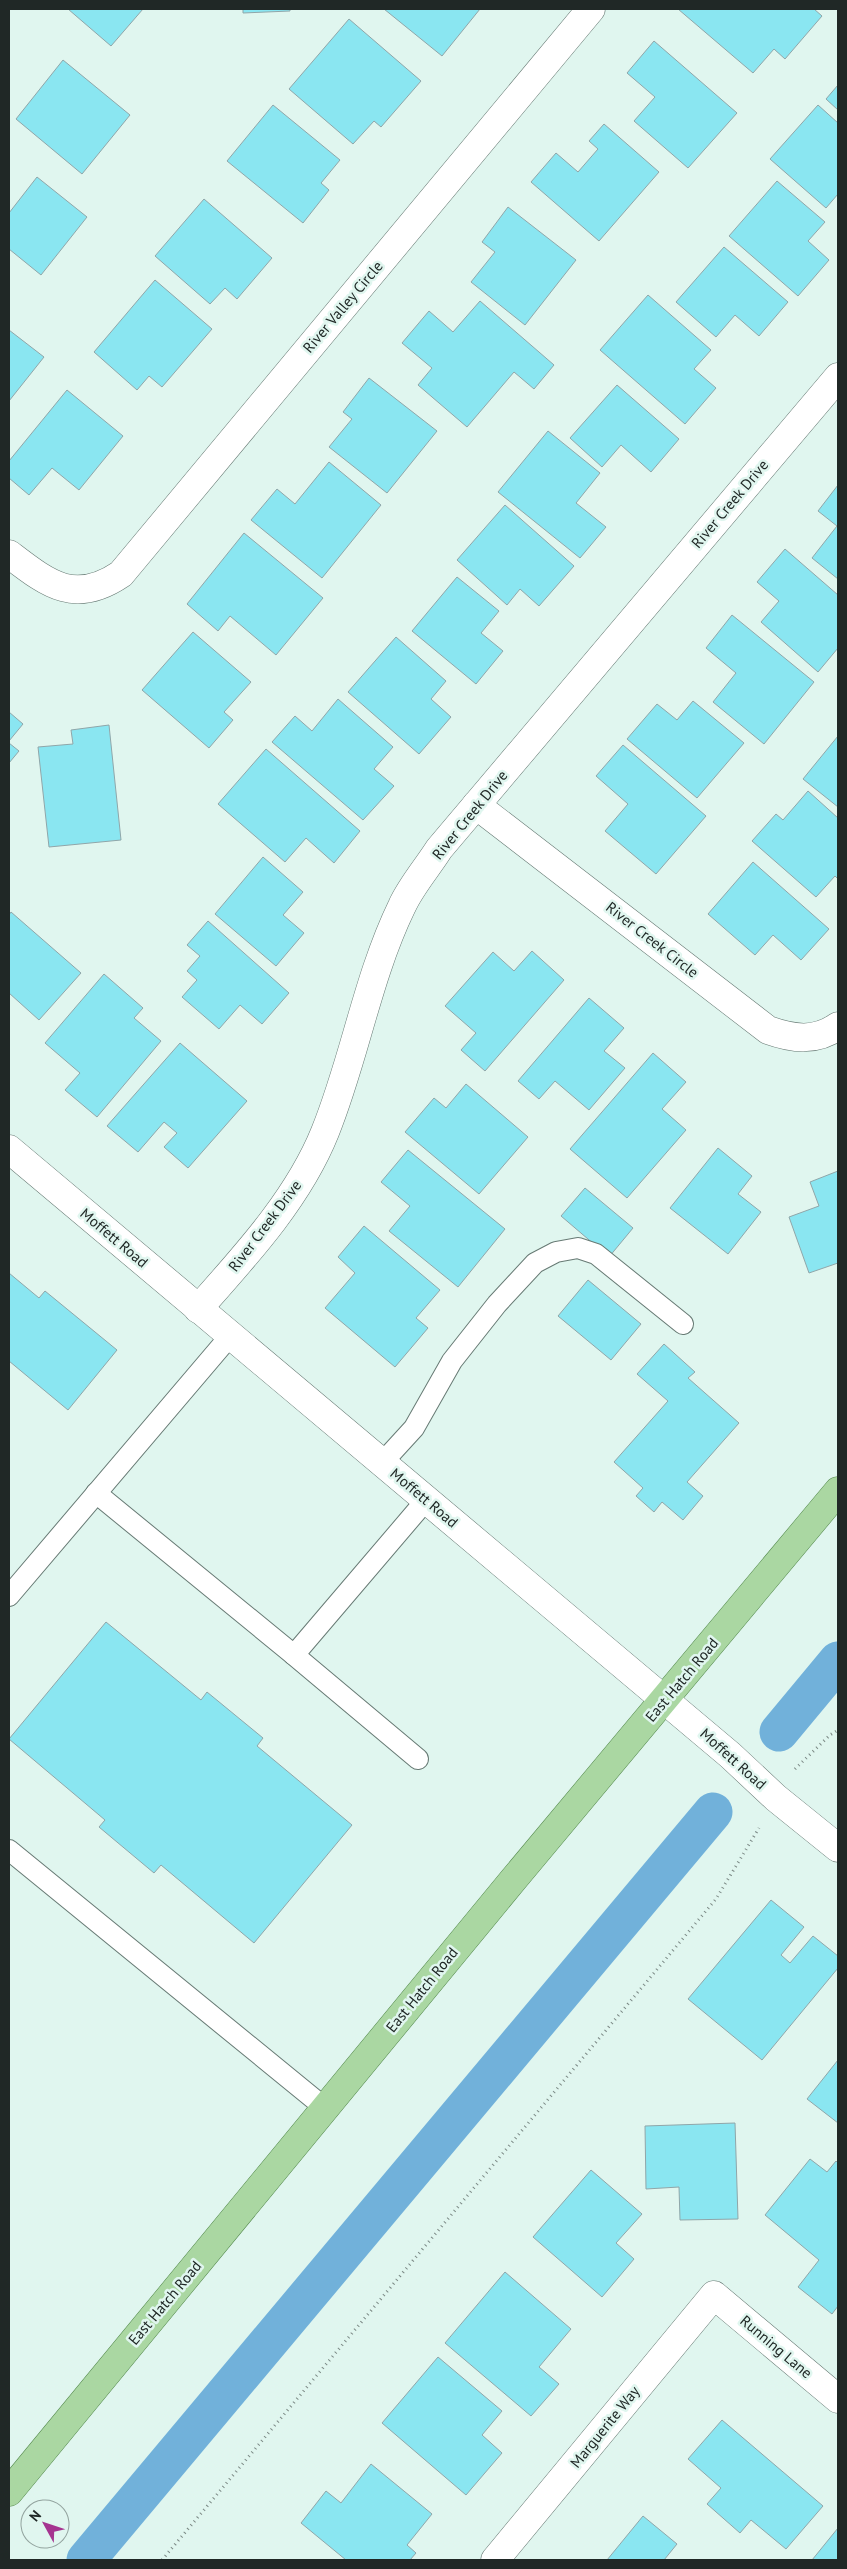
<svg xmlns="http://www.w3.org/2000/svg" width="847" height="2569" font-family="'PT Sans',sans-serif">
	<style>
		.lines { fill: none; stroke-linecap: round; stroke-linejoin: round }
		.canal { stroke: #71b1da; stroke-width: 39 }
		.building { fill: #8ae6f1; stroke: #90a6a9 }
		.lane-casing { stroke: #677a74; stroke-width: 22 }
		.street-casing { stroke: #677a74; stroke-width: 29 }
		.primary-casing { stroke: #55894e; stroke-width: 29 }
		.path { stroke: #7c8a86; stroke-width: 3; stroke-dasharray: 1 4; stroke-linecap: butt }
		.lane { stroke: #fff; stroke-width: 20 }
		.street { stroke: #fff; stroke-width: 28 }
		.primary { stroke: #aad7a2; stroke-width: 28 }
		.labels { text-anchor: middle; stroke-width: 5; stroke-linejoin: round; paint-order: stroke }
		.street-label { font-size: 15px; fill: #202826; stroke: #e0f6ef }
	</style>
	<rect width="100%" height="100%" fill="#e0f6ef"/>
	<g class="lines">
		<g class="canal">
			<polyline points="779,1732 838,1661"/>
			<polyline points="86,2560 713,1812"/>
		</g>
	</g>
	<g class="building">
		<polygon points="68,9 143,9 111,46"/>
		<polygon points="243,9 290,9 290,11 243,13"/>
		<polygon points="384,9 480,9 442,56"/>
		<polygon points="678,9 814,9 822,16 785,59 774,49 753,73"/>
		<polygon points="349,19 421,81 381,127 374,121 353,144 289,89"/>
		<polygon points="654,41 737,113 688,168 634,121 655,97 627,73"/>
		<polygon points="63,60 130,115 82,174 16,119"/>
		<polygon points="838,85 838,110 826,99"/>
		<polygon points="273,105 340,160 321,183 329,190 303,223 227,161"/>
		<polygon points="818,105 838,123 838,194 826,208 770,159"/>
		<polygon points="604,124 659,172 599,241 531,182 556,153 578,172 598,149 589,141"/>
		<polygon points="37,177 87,217 41,275 9,249 9,213"/>
		<polygon points="777,181 825,222 808,241 829,260 798,296 729,236"/>
		<polygon points="204,199 272,258 237,299 225,288 210,304 155,256"/>
		<polygon points="508,207 576,260 525,325 471,282 495,252 482,242"/>
		<polygon points="724,247 788,302 759,336 735,315 716,337 676,302"/>
		<polygon points="155,280 212,329 162,387 149,376 137,390 94,352"/>
		<polygon points="648,295 711,350 694,369 716,388 685,424 600,350"/>
		<polygon points="480,301 554,365 534,389 514,372 467,427 418,385 432,368 402,343 429,311 453,332"/>
		<polygon points="9,330 44,357 9,401"/>
		<polygon points="369,378 437,431 387,493 329,447 352,419 343,412"/>
		<polygon points="617,385 679,439 651,472 621,445 602,467 570,438"/>
		<polygon points="67,390 123,436 79,490 52,468 29,495 9,478 9,461"/>
		<polygon points="548,431 600,473 576,503 606,527 580,558 498,492"/>
		<polygon points="329,462 381,505 322,578 251,520 277,489 295,504"/>
		<polygon points="838,485 838,579 812,558 837,526 818,511"/>
		<polygon points="505,505 574,566 539,606 520,589 507,605 457,560"/>
		<polygon points="244,533 323,598 276,655 230,616 218,631 187,604"/>
		<polygon points="785,549 838,595 838,648 818,672 761,622 779,601 757,582"/>
		<polygon points="457,577 499,611 481,633 503,651 476,684 412,631"/>
		<polygon points="732,615 814,682 764,744 713,702 736,673 706,648"/>
		<polygon points="193,632 251,682 224,712 233,720 209,748 142,690"/>
		<polygon points="396,637 446,681 431,699 451,717 419,754 348,692"/>
		<polygon points="338,699 393,747 374,769 394,786 363,820 272,742 295,716 312,731"/>
		<polygon points="693,701 744,743 697,798 627,739 657,704 677,720"/>
		<polygon points="9,712 23,724 9,741"/>
		<polygon points="109,725 121,840 49,847 38,747 73,744 71,730"/>
		<polygon points="838,736 838,807 803,779"/>
		<polygon points="9,743 19,751 9,763"/>
		<polygon points="623,745 706,816 656,874 605,831 628,804 596,776"/>
		<polygon points="266,749 360,831 334,863 306,838 285,862 218,804"/>
		<polygon points="808,791 838,818 838,879 835,876 816,897 752,841 776,814 783,820"/>
		<polygon points="263,857 303,892 283,915 304,933 276,966 215,914"/>
		<polygon points="753,862 829,929 801,960 773,935 755,955 708,914"/>
		<polygon points="11,912 81,973 39,1020 9,993 9,915"/>
		<polygon points="208,921 289,993 262,1024 240,1005 219,1029 182,997 197,980 187,971 200,956 187,945"/>
		<polygon points="532,951 564,980 485,1071 461,1050 476,1033 445,1006 493,952 514,971"/>
		<polygon points="104,974 143,1008 134,1018 161,1041 97,1117 65,1090 80,1073 45,1043"/>
		<polygon points="589,998 624,1028 604,1051 625,1068 589,1110 555,1081 539,1099 518,1081"/>
		<polygon points="180,1043 247,1101 188,1168 164,1147 177,1133 164,1122 138,1152 107,1126"/>
		<polygon points="653,1053 686,1082 662,1109 686,1130 627,1198 570,1149"/>
		<polygon points="466,1084 528,1137 479,1194 405,1132 434,1098 446,1108"/>
		<polygon points="718,1148 752,1176 738,1194 761,1212 728,1254 670,1208"/>
		<polygon points="408,1150 505,1229 458,1287 389,1231 410,1206 381,1182"/>
		<polygon points="838,1171 838,1263 809,1273 789,1217 819,1206 810,1182"/>
		<polygon points="585,1188 633,1228 609,1257 561,1216"/>
		<polygon points="364,1226 440,1290 416,1318 428,1328 395,1367 325,1308 355,1273 338,1257"/>
		<polygon points="9,1273 39,1298 45,1291 117,1350 68,1410 9,1361"/>
		<polygon points="588,1280 641,1324 611,1360 558,1316"/>
		<polygon points="664,1344 695,1372 688,1378 739,1423 687,1482 703,1496 683,1520 662,1502 654,1512 636,1496 643,1488 614,1462 668,1401 637,1374"/>
		<polygon points="106,1622 201,1700 207,1692 263,1738 257,1746 352,1825 254,1943 161,1865 154,1873 99,1827 105,1820 9,1739"/>
		<polygon points="771,1900 804,1927 781,1955 790,1963 813,1936 838,1956 838,1968 762,2060 688,1999"/>
		<polygon points="838,2060 838,2123 807,2099"/>
		<polygon points="735,2123 738,2219 680,2220 679,2187 646,2189 645,2126"/>
		<polygon points="810,2159 827,2172 836,2161 838,2163 838,2306 832,2314 798,2287 819,2260 765,2215"/>
		<polygon points="591,2170 642,2214 616,2243 634,2259 602,2297 533,2237"/>
		<polygon points="505,2272 571,2329 539,2367 559,2384 531,2416 445,2343"/>
		<polygon points="438,2357 502,2411 482,2435 502,2453 466,2495 382,2423"/>
		<polygon points="722,2420 823,2506 786,2549 751,2520 740,2533 707,2504 721,2488 688,2459"/>
		<polygon points="371,2464 432,2514 407,2545 416,2553 410,2560 346,2560 301,2523 326,2491 341,2503"/>
		<polygon points="643,2516 677,2544 664,2560 607,2560"/>
		<polygon points="838,2528 838,2560 812,2560"/>
	</g>
	<g class="lines">
		<g class="lane-casing">
			<g id="lane">
				<polyline points="382,1463 414,1428 452,1361 497,1304 535,1263 556,1252 578,1248 596,1254 683,1324"/>
				<polyline points="96,1493 294,1655 427,1499"/>
				<polyline points="9,1596 230,1336"/>
				<polyline points="294,1655 418,1759"/>
				<polyline points="9,1850 325,2108"/>
			</g>
		</g>
		<g class="street-casing">
			<g id="street">
				<path d="M9,554c38,29 65,52 112,20l470,-565"/>
				<path d="M476,805l292,225c25,9 48,12 70,-4"/>
				<polyline points="9,1149 730,1755 776,1798 838,1848"/>
				<path d="M198,1309c47,-53 100,-110 127,-177 30,-74 42,-154 77,-226 9,-20 25,-38 37,-57l399,-472"/>
				<polyline points="495,2560 714,2295 838,2399"/>
			</g>
		</g>
		<g class="primary-casing">
			<polyline id="primary" points="9,2492 513,1880 838,1491"/>
		</g>
		<g class="path">
			<polyline points="795,1769 830,1735 838,1730"/>
			<polyline points="162,2560 716,1899 759,1828"/>
		</g>
		<use href="#lane" class="lane"/>
		<use href="#street" class="street"/>
		<use href="#primary" class="primary"/>
	</g>
	<g class="labels">
		<g class="street-label">
			<text transform="translate(343 307) rotate(-50)" y="5">River Valley Circle</text>
			<text transform="translate(730 504) rotate(-50)" y="5">River Creek Drive</text>
			<text transform="translate(470 815) rotate(-51)" y="5">River Creek Drive</text>
			<text transform="translate(652 940) rotate(38)" y="5">River Creek Circle</text>
			<text transform="translate(265 1226) rotate(-53)" y="5">River Creek Drive</text>
			<text transform="translate(114 1238) rotate(40)" y="5">Moffett Road</text>
			<text transform="translate(424 1498) rotate(40)" y="5">Moffett Road</text>
			<text transform="translate(682 1680) rotate(-50)" y="5">East Hatch Road</text>
			<text transform="translate(733 1759) rotate(42)" y="5">Moffett Road</text>
			<text transform="translate(422 1990) rotate(-51)" y="5">East Hatch Road</text>
			<text transform="translate(165 2303) rotate(-50)" y="5">East Hatch Road</text>
			<text transform="translate(776 2347) rotate(40)" y="5">Running Lane</text>
			<text transform="translate(605 2427) rotate(-51)" y="5">Marguerite Way</text>
		</g>
	</g>
	<rect width="847" height="2569" fill="none" stroke="#202826" stroke-width="20"/>
	<g transform="translate(45 2524) rotate(310)"><circle r="24" fill="#e0f6ef" stroke="#93a49f"/>
	<path d="M0-4L9 19L0 12L-9 19Z" fill="#a53490"/>
	<text y="-8" font-size="14" font-weight="bold" text-anchor="middle" fill="#202826">N</text>
	</g>
</svg>
